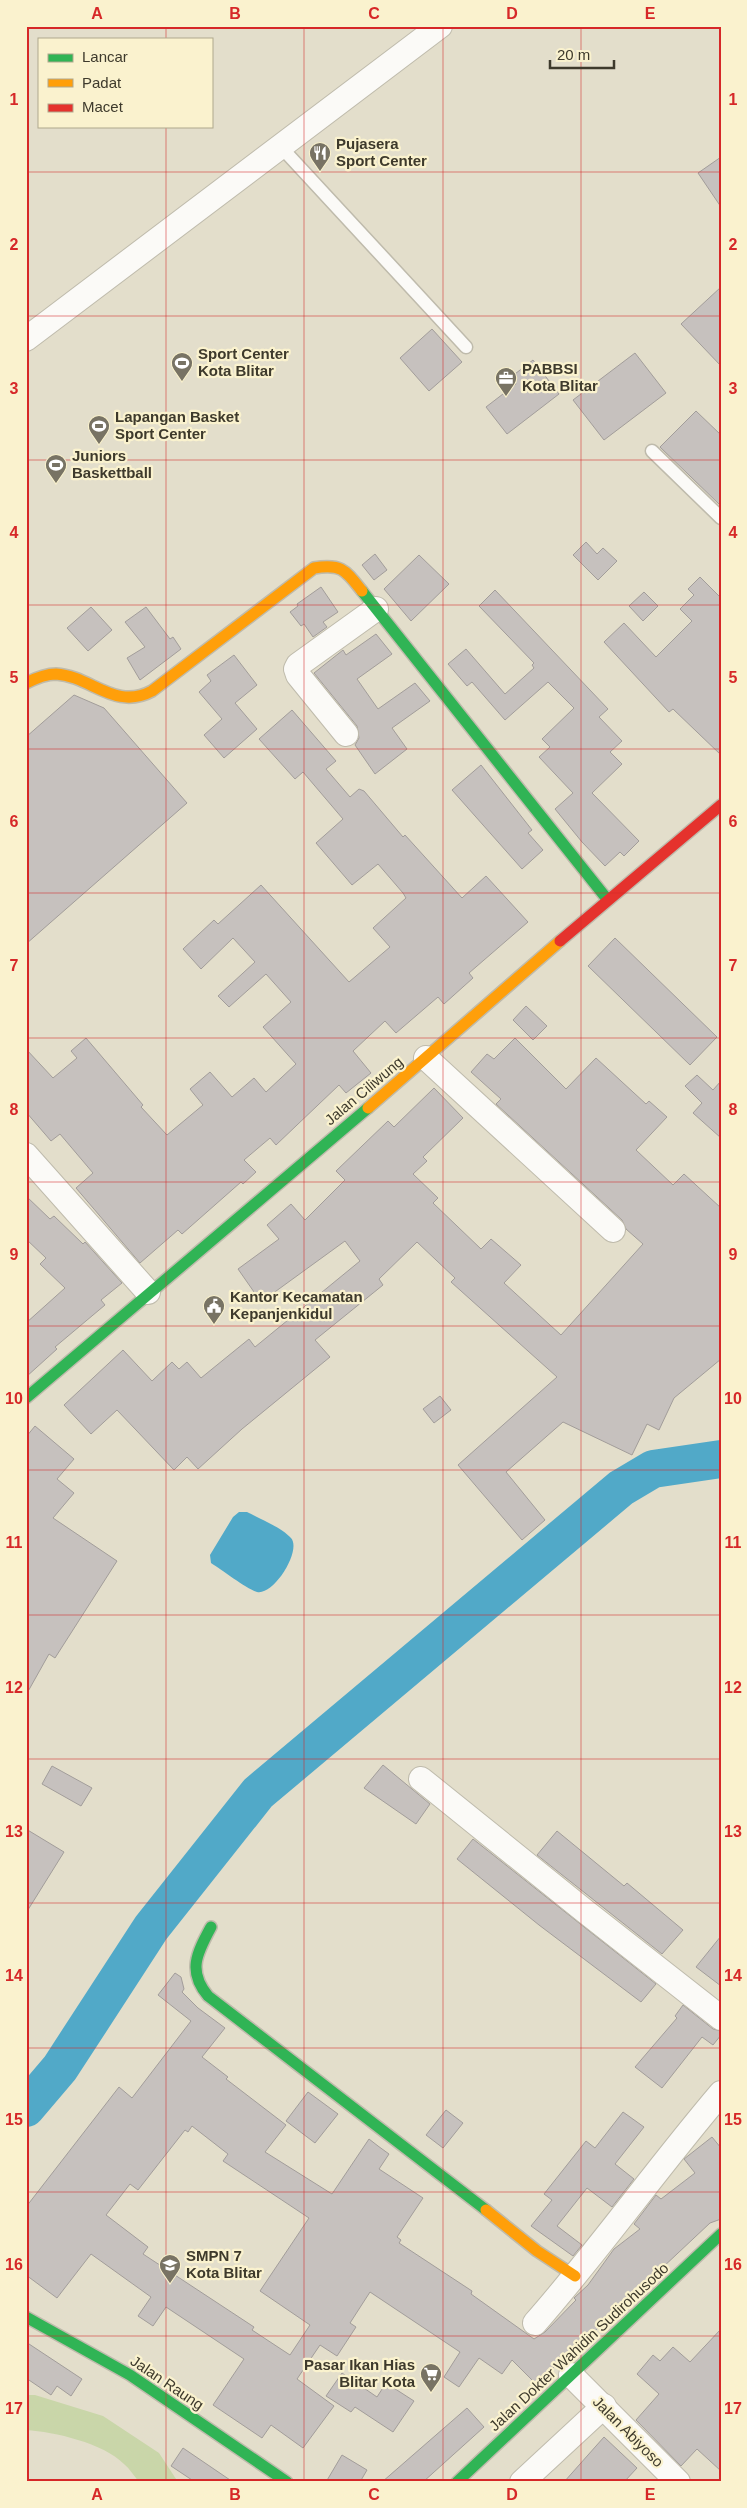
<svg xmlns="http://www.w3.org/2000/svg" width="747" height="2508" font-family="Arial,sans-serif">
	<style>
		.green { fill: #c9d6a9 }
		.water { fill: #51a9c8 }
		.lines { fill: none; stroke-linecap: round; stroke-linejoin: round }
		.river { stroke: #51a9c8; stroke-width: 38 }
		.building { fill: #c6c1be; stroke: #a29d9a; fill-rule: evenodd }
		.lane-casing { stroke: #bfbbac; stroke-width: 15 }
		.street-casing { stroke: #bfbbac; stroke-width: 26 }
		.fast-casing { stroke: #bfbbac; stroke-width: 14 }
		.slow-casing { stroke: #bfbbac; stroke-width: 14 }
		.jam-casing { stroke: #bfbbac; stroke-width: 14 }
		.lane { stroke: #fbfaf7; stroke-width: 12 }
		.street { stroke: #fbfaf7; stroke-width: 24 }
		.fast { stroke: #30b455; stroke-width: 11 }
		.slow { stroke: #ff9f0a; stroke-width: 11 }
		.jam { stroke: #e5322d; stroke-width: 11 }
		.grid { fill: none; stroke: #d62828; stroke-width: 1; stroke-opacity: 0.55 }
		.labels { text-anchor: middle; stroke-width: 4.5; stroke-linejoin: round; paint-order: stroke }
		.poi-label { font-size: 15px; font-weight: bold; fill: #3e3a2c; stroke: #faf2ce; text-anchor: start }
		.street-label { font-size: 15px; fill: #3e3a2c; stroke: #faf2ce }
		.neatline { fill: none; stroke: #d62828; stroke-width: 2 }
		.grid-label { font-size: 16px; text-anchor: middle; font-weight: bold; fill: #d62828 }
	</style>
	<rect width="100%" height="100%" fill="#e3decb"/>
	<path class="green" d="M26,2395h9l68,21 56,37 19,29h-39c-5,-6 -9,-13 -15,-18 -21,-21 -69,-32 -98,-34z"/>
	<path class="water" d="M239,1512h8c12,6 35,16 44,26 11,12 -17,58 -34,54 -10,-3 -35,-22 -46,-29l-1,-8 23,-38z"/>
	<g class="lines">
		<polyline class="river" points="26,2108 60,2068 151,1928 258,1793 621,1488 653,1469 721,1459"/>
	</g>
	<g class="building">
		<polygon points="721,157 721,207 698,173"/>
		<polygon points="721,287 721,366 681,324"/>
		<polygon points="432,329 462,362 429,391 400,358"/>
		<polygon points="635,353 666,393 604,440 573,400"/>
		<polygon points="533,360 559,394 507,434 486,407 516,384 511,377"/>
		<polygon points="696,411 721,435 721,506 660,447"/>
		<polygon points="586,542 597,554 603,548 617,561 598,580 573,555"/>
		<polygon points="375,554 387,570 374,580 362,565"/>
		<polygon points="419,555 449,584 411,621 384,589"/>
		<polygon points="700,577 721,598 721,755 673,709 669,712 604,642 624,623 656,657 692,621 680,609 694,595 688,589"/>
		<polygon points="321,587 338,612 323,622 327,627 313,637 304,624 301,626 290,612 298,606 297,604"/>
		<polygon points="495,590 608,709 599,717 622,741 610,752 622,764 592,793 639,841 624,856 620,852 605,866 582,842 555,809 573,793 539,757 550,747 542,739 574,708 548,682 505,720 472,682 467,686 448,664 466,649 505,694 534,668 532,665 534,663 479,606"/>
		<polygon points="644,592 658,606 643,621 629,606"/>
		<polygon points="91,607 112,630 88,651 67,628"/>
		<polygon points="146,607 170,639 173,637 181,649 140,680 127,658 145,647 125,622"/>
		<polygon points="376,634 392,654 357,679 378,709 415,683 430,701 392,728 407,749 375,774 355,745 359,738 357,726 314,673 343,650 346,655"/>
		<polygon points="234,655 257,685 235,703 257,729 224,758 204,735 222,719 199,692 211,681 207,675"/>
		<polygon points="74,695 104,708 187,803 26,944 26,737"/>
		<polygon points="292,710 336,761 326,769 350,797 359,789 364,791 403,837 405,835 462,898 486,876 528,922 469,973 473,978 444,1004 438,997 396,1033 385,1021 353,1051 371,1073 346,1093 339,1085 276,1145 270,1138 244,1160 256,1172 243,1184 241,1182 182,1234 178,1230 140,1263 76,1188 93,1173 60,1134 51,1141 26,1112 26,1049 53,1078 77,1058 71,1051 86,1038 143,1105 141,1107 167,1135 203,1105 190,1089 210,1072 232,1097 254,1078 266,1092 296,1064 263,1027 291,1002 266,974 229,1007 218,996 255,962 233,938 201,969 183,949 214,920 218,924 261,885 349,982 390,947 373,928 406,898 403,893 378,864 352,885 316,843 343,819 303,772 295,779 259,739"/>
		<polygon points="481,765 532,830 528,833 543,850 522,869 452,790"/>
		<polygon points="615,938 717,1037 690,1065 588,966"/>
		<polygon points="526,1006 547,1026 533,1040 513,1020"/>
		<polygon points="515,1038 566,1089 596,1058 646,1104 649,1101 667,1117 636,1150 673,1185 684,1174 721,1208 721,1359 674,1398 659,1430 647,1424 632,1455 563,1422 506,1472 545,1520 522,1540 458,1465 557,1377 451,1282 455,1278 417,1242 379,1279 383,1285 315,1340 330,1357 242,1429 198,1469 187,1457 174,1470 117,1410 91,1434 64,1405 123,1350 152,1381 172,1362 179,1369 187,1362 201,1378 249,1339 255,1347 360,1261 345,1241 261,1302 238,1269 279,1239 267,1225 291,1204 305,1220 345,1180 336,1171 388,1121 394,1127 434,1088 463,1118 423,1157 427,1161 413,1174 438,1198 433,1203 481,1249 491,1239 521,1265 504,1283 561,1335 643,1244 626,1229 622,1220 496,1104 501,1099 471,1072 487,1054 494,1059"/>
		<polygon points="697,1075 713,1090 721,1081 721,1138 693,1113 702,1103 685,1086"/>
		<polygon points="26,1196 50,1219 54,1216 83,1244 85,1242 122,1283 101,1300 105,1305 55,1347 57,1349 26,1377 26,1323 65,1288 40,1264 46,1258 26,1239"/>
		<polygon points="440,1396 451,1410 434,1423 423,1409"/>
		<polygon points="35,1426 74,1459 57,1479 74,1493 53,1518 117,1561 55,1658 49,1654 26,1695 26,1437"/>
		<polygon points="383,1765 430,1804 416,1824 364,1788"/>
		<polygon points="52,1766 92,1788 81,1806 42,1784"/>
		<polygon points="26,1829 64,1852 26,1913"/>
		<polygon points="557,1831 624,1886 627,1883 683,1930 662,1954 537,1855"/>
		<polygon points="473,1839 656,1984 641,2002 539,1925 457,1859"/>
		<polygon points="721,1936 721,1986 696,1967"/>
		<path d="M175,1973l6,4 3,12 -2,3 16,16 27,20 -23,29 26,20 -2,2 60,46 -21,27 67,42 37,-55 9,7 11,8 -10,15 44,29 -26,39 4,3 -2,3 73,48 -1,3 63,45 11,-7 31,-32 -2,-2 14,-13 26,-36 26,-20 -6,-5 22,-29 5,4 34,-26 -11,-14 28,-22 9,11v71l-11,4 -130,122 -2,-3 -41,43 -25,-25 -10,14 -23,-16 -20,29 -15,-10 16,-25 -90,-60 -20,31 6,4 -19,29 -17,-11 -23,34 37,27 -31,42 -32,-23 -9,13 -49,-33 31,-46 -78,-52 -13,19 -15,-10 13,-19 -60,-43 -34,44 -31,-23v-68l93,-120 13,11 59,-77 -33,-26zM192,2126l36,28 -5,7 86,57 -49,73 50,34 -20,30 -38,-25 2,-3 -111,-73 5,-7 -42,-32 24,-31 8,6 47,-60 3,2z"/>
		<polygon points="683,2005 713,2029 721,2031 721,2035 713,2045 702,2037 662,2088 635,2067 677,2018 675,2016"/>
		<polygon points="308,2092 338,2114 315,2143 286,2121"/>
		<polygon points="446,2110 463,2123 443,2148 426,2135"/>
		<polygon points="623,2112 644,2127 615,2164 634,2179 612,2207 587,2188 557,2226 582,2245 573,2256 531,2226 552,2200 544,2194 586,2141 595,2148"/>
		<polygon points="721,2329 721,2471 697,2449 681,2466 636,2420 659,2394 637,2374 653,2355 660,2361 673,2347 690,2362"/>
		<polygon points="26,2342 82,2379 71,2396 57,2386 51,2395 26,2378"/>
		<polygon points="342,2373 377,2397 386,2383 414,2401 393,2432 355,2407 351,2412 326,2396"/>
		<polygon points="467,2408 484,2427 423,2482 382,2482"/>
		<polygon points="604,2437 637,2468 624,2482 564,2482"/>
		<polygon points="183,2448 233,2482 195,2482 171,2466"/>
		<polygon points="342,2455 367,2470 360,2482 326,2482"/>
	</g>
	<g class="lines">
		<g class="lane-casing">
			<g id="lane">
				<polyline points="281,147 466,347"/>
				<polyline points="652,451 721,518"/>
			</g>
		</g>
		<g class="street-casing">
			<g id="street">
				<polyline points="26,339 440,26"/>
				<polyline points="346,734 298,675 296,669 298,665 376,609"/>
				<polyline points="426,1058 613,1230"/>
				<polyline points="26,1155 148,1292"/>
				<polyline points="421,1779 586,1912 721,2018"/>
				<path d="M535,2323c65,-74 122,-155 186,-230"/>
				<polyline points="571,2375 678,2482"/>
				<polyline points="522,2482 604,2406"/>
			</g>
		</g>
		<g class="fast-casing">
			<g id="fast">
				<polyline points="362,591 607,899"/>
				<polyline points="26,1398 368,1108"/>
				<path d="M211,1927c-14,26 -24,44 -3,69l278,214"/>
				<polyline points="26,2317 130,2375 287,2482"/>
				<polyline points="457,2482 721,2234"/>
			</g>
		</g>
		<g class="slow-casing">
			<g id="slow">
				<path d="M26,683c10,-5 19,-9 30,-9 35,2 59,37 96,17l162,-123c28,-5 32,3 48,23"/>
				<polyline points="368,1108 560,941"/>
				<polyline points="486,2210 537,2251 575,2276"/>
			</g>
		</g>
		<g class="jam-casing">
			<polyline id="jam" points="560,941 721,805"/>
		</g>
		<use href="#lane" class="lane"/>
		<use href="#street" class="street"/>
		<use href="#fast" class="fast"/>
		<use href="#slow" class="slow"/>
		<use href="#jam" class="jam"/>
	</g>
	<path class="grid" d="M166,26v13M304,26v2456M443,26v2456M581,26v2456M166,126v2356M26,172h695M26,316h695M26,460h695M26,605h695M26,749h695M26,893h695M26,1038h695M26,1182h695M26,1326h695M26,1470h695M26,1615h695M26,1759h695M26,1903h695M26,2048h695M26,2192h695M26,2336h695"/>
	<defs>
		<g id="restaurant-pin" transform="scale(1.125)"><path d="M0 17L-7.5 6A9.5 9.5 0 1 1 7.5 6Z" fill="#787364" stroke="#faf2ce"/><path d="M-5-6h1v4h1v-4h1v4h1v-4h1v5L-1.5 .5V6h-2V.5L-5-1ZM5-6V6H3V1.5H1.5Q1.5-4 5-6Z" fill="#fff"/></g>
		<g id="stadium-pin" transform="scale(1.125)"><path d="M0 17L-7.5 6A9.5 9.5 0 1 1 7.5 6Z" fill="#787364" stroke="#faf2ce"/><path d="M0-5a6.5 5 0 1 0 0 10a6.5 5 0 1 0 0-10ZM-3.5-1.8h7v3.6h-7Z" fill="#fff"/></g>
		<g id="office-pin" transform="scale(1.125)"><path d="M0 17L-7.5 6A9.5 9.5 0 1 1 7.5 6Z" fill="#787364" stroke="#faf2ce"/><path d="M-6-3h4V-5.5h4V-3h4V5H-6ZM-1-4.5V-3h2v-1.5ZM-6 0V1H6V0Z" fill="#fff"/></g>
		<g id="civic-pin" transform="scale(1.125)"><path d="M0 17L-7.5 6A9.5 9.5 0 1 1 7.5 6Z" fill="#787364" stroke="#faf2ce"/><path d="M-.6-6.5H3V-4.5H.6V-3L4-1V1h2V6H-6V1h2V-1L-.6-3ZM-1.2 2.5V6h2.4V2.5Z" fill="#fff"/></g>
		<g id="school-pin" transform="scale(1.125)"><path d="M0 17L-7.5 6A9.5 9.5 0 1 1 7.5 6Z" fill="#787364" stroke="#faf2ce"/><path d="M0-5L7-2L0 1L-7-2ZM-4 1L0 2.5L4 1V4Q0 6-4 4Z" fill="#fff"/></g>
		<g id="supermarket-pin" transform="scale(1.125)"><path d="M0 17L-7.5 6A9.5 9.5 0 1 1 7.5 6Z" fill="#787364" stroke="#faf2ce"/><path d="M-6-5.5h2.5l.6 2H6L4.5 2H-2.5L-4.4-4H-6ZM-1.5 3.2a1.3 1.3 0 1 0 .1 0ZM3 3.2a1.3 1.3 0 1 0 .1 0Z" fill="#fff"/></g>
	</defs>
	<g fill-rule="evenodd">
		<use href="#restaurant-pin" x="320" y="153"/>
		<use href="#stadium-pin" x="182" y="363"/>
		<use href="#office-pin" x="506" y="378"/>
		<use href="#stadium-pin" x="99" y="426"/>
		<use href="#stadium-pin" x="56" y="465"/>
		<use href="#civic-pin" x="214" y="1306"/>
		<use href="#school-pin" x="170" y="2265"/>
		<use href="#supermarket-pin" x="431" y="2374"/>
	</g>
	<g class="labels">
		<g class="poi-label">
			<text x="336" y="149">Pujasera<tspan x="336" dy="17">Sport Center</tspan></text>
			<text x="198" y="359">Sport Center<tspan x="198" dy="17">Kota Blitar</tspan></text>
			<text x="522" y="374">PABBSI<tspan x="522" dy="17">Kota Blitar</tspan></text>
			<text x="115" y="422">Lapangan Basket<tspan x="115" dy="17">Sport Center</tspan></text>
			<text x="72" y="461">Juniors<tspan x="72" dy="17">Baskettball</tspan></text>
			<text x="230" y="1302">Kantor Kecamatan<tspan x="230" dy="17">Kepanjenkidul</tspan></text>
			<text x="186" y="2261">SMPN 7<tspan x="186" dy="17">Kota Blitar</tspan></text>
			<text x="415" y="2370" text-anchor="end">Pasar Ikan Hias<tspan x="415" dy="17">Blitar Kota</tspan></text>
		</g>
		<g class="street-label">
			<text transform="translate(364 1091) rotate(-40)" y="5">Jalan Ciliwung</text>
			<text transform="translate(579 2347) rotate(-43)" y="5">Jalan Dokter Wahidin Sudirohusodo</text>
			<text transform="translate(167 2383) rotate(34)" y="5">Jalan Raung</text>
			<text transform="translate(628 2432) rotate(45)" y="5">Jalan Abiyoso</text>
		</g>
	</g>
	<rect width="747" height="2508" fill="none" stroke="#faf2ce" stroke-width="55"/>
	<rect x="38" y="38" width="175" height="90" fill="#faf2ce" stroke="#afa88d"/>
	<rect x="48" y="54" width="25" height="8" fill="#30b455" stroke="#afa88d"/>
	<text x="82" y="62" font-size="15" fill="#3e3a2c">Lancar</text>
	<rect x="48" y="79" width="25" height="8" fill="#ff9f0a" stroke="#afa88d"/>
	<text x="82" y="88" font-size="15" fill="#3e3a2c">Padat</text>
	<rect x="48" y="104" width="25" height="8" fill="#e5322d" stroke="#afa88d"/>
	<text x="82" y="112" font-size="15" fill="#3e3a2c">Macet</text>
	<path d="M550 60v8h64v-8" fill="none" stroke="#3e3a2c" stroke-width="2.5"/>
	<text x="557" y="60" font-size="15" fill="#3e3a2c" stroke="#faf2ce" stroke-width="4" paint-order="stroke">20 m</text>
	<rect x="28" y="28" width="692" height="2452" class="neatline"/>
	<g class="grid-label">
		<text x="97" y="19">A</text>
		<text x="235" y="19">B</text>
		<text x="374" y="19">C</text>
		<text x="512" y="19">D</text>
		<text x="650" y="19">E</text>
		<text x="14" y="105">1</text>
		<text x="733" y="105">1</text>
		<text x="14" y="250">2</text>
		<text x="733" y="250">2</text>
		<text x="14" y="394">3</text>
		<text x="733" y="394">3</text>
		<text x="14" y="538">4</text>
		<text x="733" y="538">4</text>
		<text x="14" y="683">5</text>
		<text x="733" y="683">5</text>
		<text x="14" y="827">6</text>
		<text x="733" y="827">6</text>
		<text x="14" y="971">7</text>
		<text x="733" y="971">7</text>
		<text x="14" y="1115">8</text>
		<text x="733" y="1115">8</text>
		<text x="14" y="1260">9</text>
		<text x="733" y="1260">9</text>
		<text x="14" y="1404">10</text>
		<text x="733" y="1404">10</text>
		<text x="14" y="1548">11</text>
		<text x="733" y="1548">11</text>
		<text x="14" y="1693">12</text>
		<text x="733" y="1693">12</text>
		<text x="14" y="1837">13</text>
		<text x="733" y="1837">13</text>
		<text x="14" y="1981">14</text>
		<text x="733" y="1981">14</text>
		<text x="14" y="2125">15</text>
		<text x="733" y="2125">15</text>
		<text x="14" y="2270">16</text>
		<text x="733" y="2270">16</text>
		<text x="14" y="2414">17</text>
		<text x="733" y="2414">17</text>
		<text x="97" y="2500">A</text>
		<text x="235" y="2500">B</text>
		<text x="374" y="2500">C</text>
		<text x="512" y="2500">D</text>
		<text x="650" y="2500">E</text>
	</g>
</svg>
